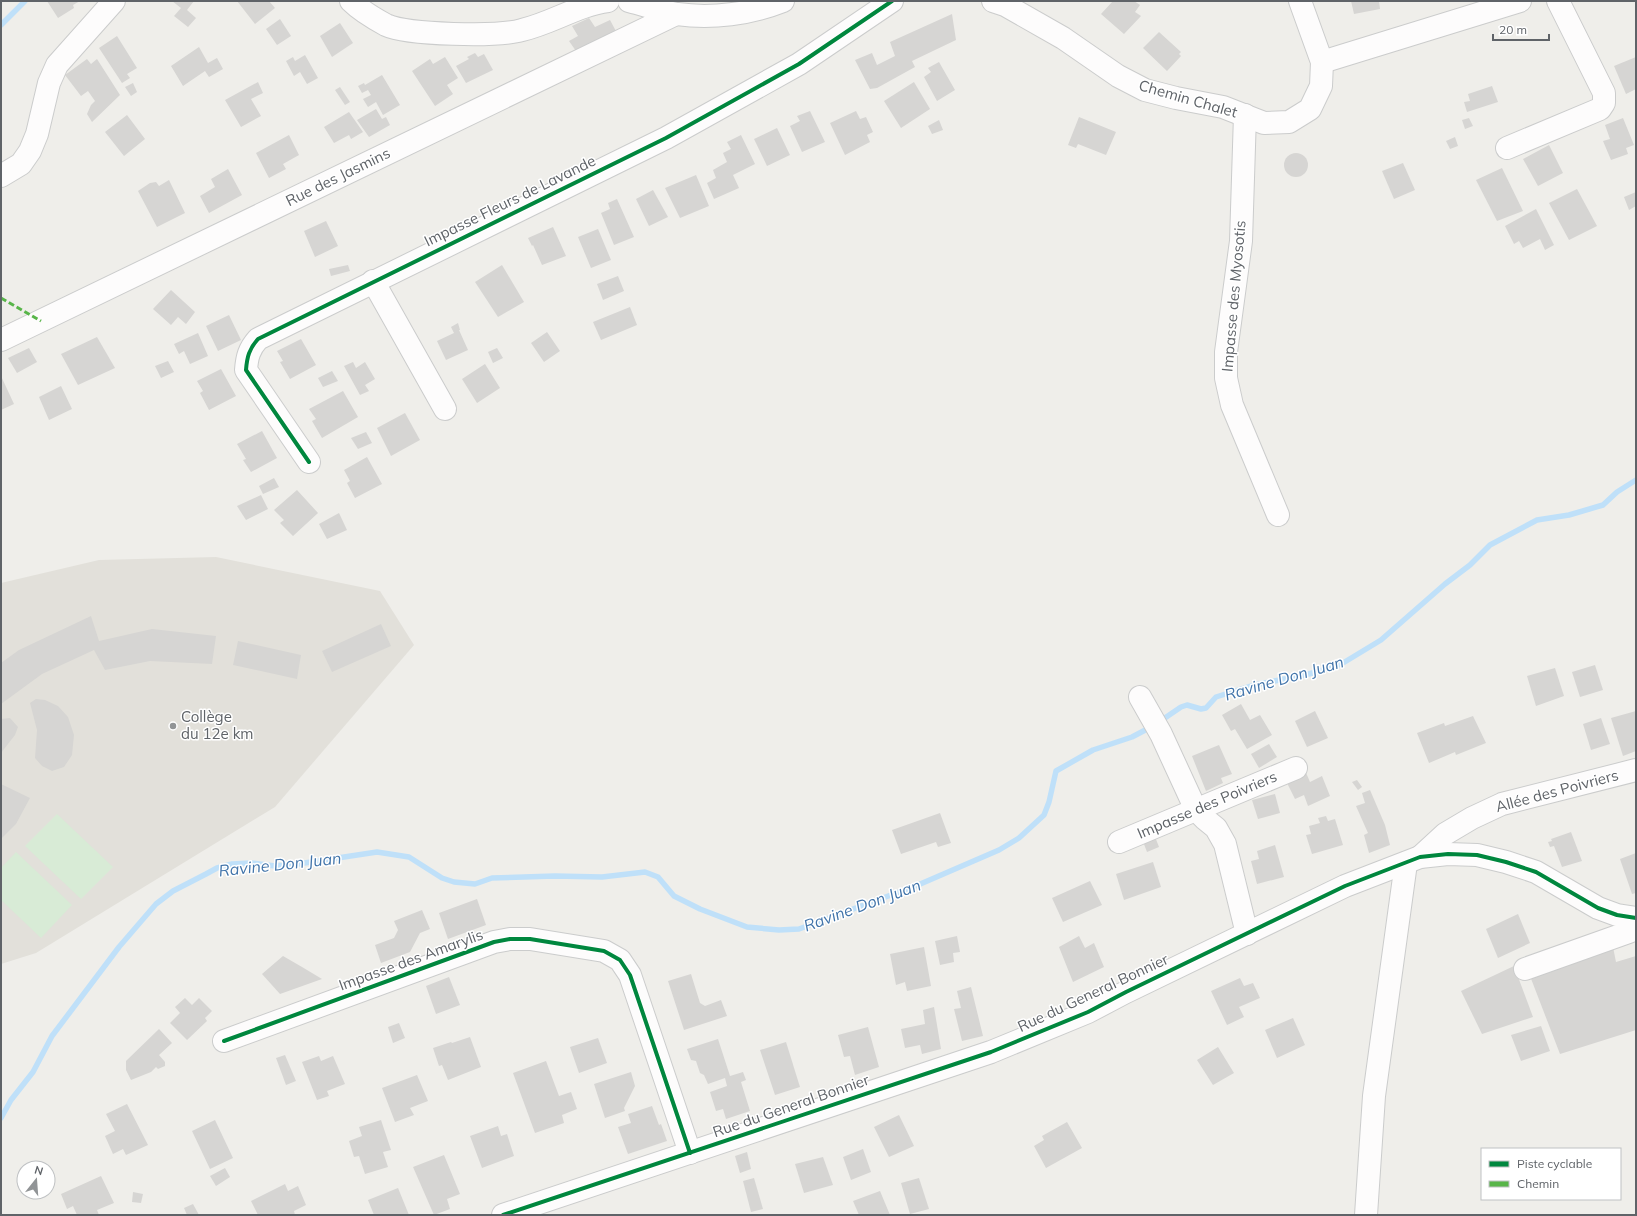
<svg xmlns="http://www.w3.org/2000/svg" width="1637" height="1216" font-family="Mulish,sans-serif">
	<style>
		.education { fill: #e2e0da }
		.green { fill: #d8ebd6 }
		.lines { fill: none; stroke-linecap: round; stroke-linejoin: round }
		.stream { stroke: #bfe0f9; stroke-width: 5.5 }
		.building { fill: #d6d5d3 }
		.minor-casing { stroke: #cbcccc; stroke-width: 24 }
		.minor { stroke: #fdfcfc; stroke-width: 22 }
		.quiet { stroke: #58b549; stroke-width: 3; stroke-dasharray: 6 3; stroke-linecap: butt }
		.cycleway-casing { stroke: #fff; stroke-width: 6 }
		.cycleway { stroke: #00873e; stroke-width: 4 }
		.poi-dot { fill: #919496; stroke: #fff; stroke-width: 1.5 }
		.labels { text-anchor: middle; stroke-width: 3; stroke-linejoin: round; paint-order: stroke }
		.street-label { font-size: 15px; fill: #5f6368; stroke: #fff }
		.poi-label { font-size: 15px; fill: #5f6368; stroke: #fff; text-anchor: start }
		.water-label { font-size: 16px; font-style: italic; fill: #4174aa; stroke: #fff }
	</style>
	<rect width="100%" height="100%" fill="#efeeea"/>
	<polygon class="education" points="216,557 380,591 414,645 275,807 36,953 1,964 1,583 99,560"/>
	<g class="green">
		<polygon points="57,814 113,867 81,899 25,846"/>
		<polygon points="16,852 72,905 41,938 1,900 1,868"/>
	</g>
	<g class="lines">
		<g class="stream">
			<polyline points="1,25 25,1"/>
			<polyline points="1159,722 1181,707 1187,705 1201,709 1206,708 1216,697 1254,685 1305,675 1334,667 1343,663 1381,640 1445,584 1470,565 1490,545 1537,520 1569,515 1603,505 1617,492 1636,480"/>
			<polyline points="1,1118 11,1100 33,1072 52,1036 119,947 156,904 173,891 206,874 217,868 232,864 251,863 275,866 298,864 377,852 409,857 442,878 454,882 475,884 492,878 555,876 602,877 645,872 658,877 674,896 700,909 747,927 779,930 799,929 918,885 999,850 1019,838 1044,815 1049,802 1056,771 1093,750 1132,737 1151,727"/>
		</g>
	</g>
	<g class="building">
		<polygon points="47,1 80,1 73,5 74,8 58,18"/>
		<polygon points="172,1 194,1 187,10 196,18 188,27 174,16 181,8"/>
		<polygon points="237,1 269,1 275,8 255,24"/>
		<polygon points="1113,1 1134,1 1140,5 1135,12 1141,16 1124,34 1101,14"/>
		<polygon points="1351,1 1379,1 1380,9 1354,14"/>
		<polygon points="952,14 956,40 912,61 915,67 877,88 870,89 855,60 872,53 877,65 895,56 890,42"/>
		<polygon points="589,18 595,27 610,20 618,35 576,51 569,41 578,36 572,26"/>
		<polygon points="280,19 291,36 277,45 266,29"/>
		<polygon points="340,23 353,43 332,57 320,36"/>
		<polygon points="1159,32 1181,52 1179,54 1181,56 1167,71 1143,48"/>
		<polygon points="117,36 137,68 127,74 130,78 122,83 99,48"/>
		<polygon points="199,47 208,63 217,58 223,69 209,77 205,71 183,86 171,66"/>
		<polygon points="475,53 478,57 484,54 493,70 466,83 456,66 469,59 467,57"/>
		<polygon points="305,55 318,78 307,84 300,72 294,76 286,61 293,57 295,61"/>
		<polygon points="445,57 458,78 447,85 453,94 435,106 412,71 430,59 433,64"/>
		<polygon points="1636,57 1636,89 1626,94 1614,66"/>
		<polygon points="87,59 91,64 97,59 120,95 92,122 87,114 91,105 95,101 88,91 81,96 65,75"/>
		<polygon points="939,62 955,90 937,101 924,77 931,72 928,68"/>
		<polygon points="382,75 400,105 383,115 376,102 368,107 363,99 371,95 368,90 362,93 358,86 364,83 365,85"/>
		<polygon points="258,82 263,93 251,99 261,116 241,127 225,100"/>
		<polygon points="914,82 930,109 901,128 884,101"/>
		<polygon points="133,83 137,92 131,96 125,87"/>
		<polygon points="1492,86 1498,102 1467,112 1464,102 1470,101 1468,94"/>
		<polygon points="340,87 350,102 345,105 335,90"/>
		<polygon points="376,109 382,119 386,117 390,125 369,137 357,120"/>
		<polygon points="810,111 825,142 802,152 790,126 800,121 797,116"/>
		<polygon points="856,111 860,119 866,117 873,132 867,135 870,142 845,155 830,123"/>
		<polygon points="349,112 363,132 351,139 349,135 334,143 324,127"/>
		<polygon points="127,115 145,139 124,156 105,132"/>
		<polygon points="1079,117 1116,132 1106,155 1078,144 1076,148 1068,145"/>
		<polygon points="1469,118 1473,126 1465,129 1462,120"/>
		<polygon points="1623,118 1634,145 1626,148 1628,154 1611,160 1603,141 1610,139 1605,125"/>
		<polygon points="939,120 943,130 932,134 928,126"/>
		<polygon points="777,128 790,155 767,166 754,139"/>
		<polygon points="289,135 299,155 283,164 286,169 269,178 256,153"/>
		<polygon points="741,135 755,164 733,175 739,188 714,199 707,183 716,178 713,170 727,162 723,153 731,149 727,142"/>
		<polygon points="1455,137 1458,146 1450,149 1446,141"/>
		<polygon points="1549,145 1563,173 1538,186 1523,159"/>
		<circle cx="1296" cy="165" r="12"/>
		<polygon points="1403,163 1415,190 1394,199 1382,171"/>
		<polygon points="1502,168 1523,211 1497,221 1476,180"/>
		<polygon points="228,169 242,195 209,213 200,196 215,187 211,179"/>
		<polygon points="696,175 709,206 680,218 665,188"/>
		<polygon points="169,180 185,213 157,227 138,191 150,183 156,182 159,186"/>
		<polygon points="1577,189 1597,226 1569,240 1549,203"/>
		<polygon points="653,190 668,217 649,226 636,199"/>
		<polygon points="1636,192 1636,206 1629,210 1624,197"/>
		<polygon points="617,199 634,237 614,245 601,213 610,209 608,203"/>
		<polygon points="1536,209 1554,245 1545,250 1540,239 1523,248 1519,241 1514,244 1505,226"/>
		<polygon points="326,221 338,246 315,257 304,231"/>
		<polygon points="553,227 566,256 542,265 533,245 532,246 528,238"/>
		<polygon points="598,229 611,260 591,268 578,237"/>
		<polygon points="348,265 350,271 331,276 329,269"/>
		<polygon points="502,265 524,302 498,317 475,282"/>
		<polygon points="618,276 624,291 603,300 597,284"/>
		<polygon points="171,290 195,312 186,324 178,317 171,325 153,309"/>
		<polygon points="630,307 637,325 601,340 593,322"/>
		<polygon points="229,315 241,340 218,351 206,326"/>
		<polygon points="458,323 460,330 459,330 468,350 446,360 437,341 454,333 451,327"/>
		<polygon points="547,332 560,351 544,362 531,343"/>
		<polygon points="198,333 208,356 190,364 184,351 179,354 174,344"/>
		<polygon points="97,337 115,368 78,385 61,354"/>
		<polygon points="301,339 316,365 290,379 280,362 283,361 277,351"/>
		<polygon points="29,348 37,362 17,373 8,358"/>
		<polygon points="497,348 503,358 493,363 488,352"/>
		<polygon points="168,361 174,372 161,378 155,366"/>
		<polygon points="353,362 356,368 365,362 375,379 365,385 369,391 360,395 344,366"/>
		<polygon points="485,364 500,388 477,403 462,379"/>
		<polygon points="221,369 236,396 209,410 200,393 203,391 197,381"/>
		<polygon points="332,371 338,381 323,387 318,378"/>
		<polygon points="1,376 14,404 1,410"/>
		<polygon points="61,386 72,409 49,420 39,397"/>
		<polygon points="343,391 358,417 322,438 312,421 316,419 309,409"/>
		<polygon points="405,413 420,440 391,456 377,428"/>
		<polygon points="262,431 277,458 251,472 243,460 246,459 237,444"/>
		<polygon points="366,432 372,443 358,449 351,438"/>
		<polygon points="367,457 382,484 355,498 347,483 350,481 344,470"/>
		<polygon points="274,478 279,487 263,494 259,486"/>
		<polygon points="297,490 318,513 293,536 280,523 284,520 274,510"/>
		<polygon points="261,495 268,509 246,520 237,506"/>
		<polygon points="339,513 347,530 327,539 319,524"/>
		<polygon points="91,616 99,641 152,629 216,636 212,664 150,661 105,670 94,650 42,674 1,704 1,663 19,650"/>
		<polygon points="381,624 391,646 332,672 322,651"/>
		<polygon points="238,641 301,655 297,679 233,665"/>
		<polygon points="1595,665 1603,690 1580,697 1572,672"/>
		<polygon points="1555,668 1564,696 1536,706 1527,676"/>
		<polygon points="36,699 45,700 58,706 68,717 74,735 72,755 64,767 52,771 42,766 35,758 37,730 30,703"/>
		<polygon points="1241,704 1250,720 1260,715 1272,735 1247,749 1235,729 1231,731 1222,715"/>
		<polygon points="1315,711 1328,738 1307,747 1295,721"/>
		<polygon points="1636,711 1636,751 1623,756 1611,718"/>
		<polygon points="1473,716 1486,743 1456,755 1455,752 1429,763 1417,733 1444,723 1445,726"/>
		<polygon points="10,718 18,727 15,735 1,753 1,719"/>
		<polygon points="1601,718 1610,744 1591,750 1583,724"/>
		<polygon points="1269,744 1277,757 1259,768 1251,754"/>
		<polygon points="1219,745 1232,774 1221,778 1223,783 1206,791 1192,756"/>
		<polygon points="1304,768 1310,782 1322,776 1330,796 1308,806 1304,795 1295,799 1284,777"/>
		<polygon points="1357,780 1362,787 1358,790 1352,782"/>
		<polygon points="1,784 30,798 16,824 1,839"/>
		<polygon points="1370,790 1385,825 1390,845 1369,853 1364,835 1368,833 1356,806 1365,803 1362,793"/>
		<polygon points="1275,794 1280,813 1258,819 1252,800"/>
		<polygon points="940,813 951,843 938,847 936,842 901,854 892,830"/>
		<polygon points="1326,816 1328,821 1335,819 1343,845 1312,854 1306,835 1311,834 1309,826 1320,823 1318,818"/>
		<polygon points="1571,832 1582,861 1562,867 1554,846 1550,847 1548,842 1552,841 1551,839"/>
		<polygon points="1154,834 1159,847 1147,852 1142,839"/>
		<polygon points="1275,845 1284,877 1257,884 1251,861 1259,859 1257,851"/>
		<polygon points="1636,853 1636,893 1632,894 1620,859"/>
		<polygon points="1153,862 1161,887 1124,900 1116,874"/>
		<polygon points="1090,881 1102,905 1063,922 1052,898"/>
		<polygon points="477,899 486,925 448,939 439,913"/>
		<polygon points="422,910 430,929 420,933 410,952 381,963 375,945 394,938 398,930 394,921"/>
		<polygon points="1518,914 1530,943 1498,958 1486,929"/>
		<polygon points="957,936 960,952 953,953 954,962 940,965 935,941"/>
		<polygon points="1079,936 1085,948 1094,943 1104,967 1073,982 1059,947"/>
		<polygon points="924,947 931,986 907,991 905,982 896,985 890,954"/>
		<polygon points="1613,947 1616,962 1636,956 1636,1030 1560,1054 1530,976"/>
		<polygon points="283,956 302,967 322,979 280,994 262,974"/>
		<polygon points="1514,966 1533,1017 1482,1034 1461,991"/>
		<polygon points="691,974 700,1003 705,1006 721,1000 727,1016 684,1030 668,981"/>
		<polygon points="449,977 460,1005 436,1014 426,986"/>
		<polygon points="1240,978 1244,986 1253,983 1260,998 1239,1007 1244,1017 1227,1025 1211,991"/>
		<polygon points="971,987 983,1036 962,1041 954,1009 961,1008 957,991"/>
		<polygon points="185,998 192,1005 199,998 212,1011 205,1018 207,1021 187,1040 170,1023 180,1013 175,1007"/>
		<polygon points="934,1007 941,1049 922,1054 920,1045 905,1048 901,1029 925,1024 923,1010"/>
		<polygon points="1293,1018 1305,1045 1277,1058 1265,1030"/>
		<polygon points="399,1023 405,1038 393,1043 388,1027"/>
		<polygon points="1541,1026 1550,1051 1521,1061 1511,1035"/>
		<polygon points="868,1027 879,1067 855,1075 850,1056 844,1057 838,1035"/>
		<polygon points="159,1029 172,1043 159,1055 165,1062 165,1066 158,1069 156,1067 151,1072 131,1080 126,1070 126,1061"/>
		<polygon points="470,1037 481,1067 448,1080 442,1065 439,1066 433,1048 451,1042 452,1043"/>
		<polygon points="598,1038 607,1063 579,1073 570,1047"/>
		<polygon points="718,1039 730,1076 743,1072 746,1080 741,1082 750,1111 726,1119 723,1109 716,1111 710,1092 727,1086 725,1078 708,1084 704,1075 700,1073 696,1061 691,1060 687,1049"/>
		<polygon points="786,1042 800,1087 775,1095 760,1050"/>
		<polygon points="1218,1047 1234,1073 1213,1085 1197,1060"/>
		<polygon points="285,1055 296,1081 286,1085 276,1058"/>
		<polygon points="319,1056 321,1061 333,1056 345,1084 327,1091 329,1096 317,1100 302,1062"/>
		<polygon points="546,1061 559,1096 571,1092 577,1109 562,1115 564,1123 535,1133 513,1073"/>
		<polygon points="631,1072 635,1086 624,1108 625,1111 605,1118 594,1084"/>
		<polygon points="417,1075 428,1101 410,1108 414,1115 395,1122 382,1088"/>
		<polygon points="127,1104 148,1145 126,1155 123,1149 113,1154 105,1136 115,1131 106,1114"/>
		<polygon points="652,1106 659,1125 661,1124 667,1141 628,1154 618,1127 631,1123 628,1114"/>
		<polygon points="899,1115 914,1146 889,1157 874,1127"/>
		<polygon points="215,1120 233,1158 210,1169 192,1131"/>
		<polygon points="381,1120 391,1150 383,1152 388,1167 365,1174 359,1156 354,1157 349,1141 362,1136 359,1127"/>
		<polygon points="1067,1122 1082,1148 1046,1168 1034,1146 1044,1140 1042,1136"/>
		<polygon points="498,1126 501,1136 507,1134 514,1156 482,1168 470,1136"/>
		<polygon points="863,1149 871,1172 851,1180 843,1157"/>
		<polygon points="747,1152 751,1169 740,1173 735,1156"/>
		<polygon points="444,1155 460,1194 447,1199 450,1209 434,1215 413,1167"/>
		<polygon points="823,1157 833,1185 804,1193 795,1164"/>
		<polygon points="225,1168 230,1177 216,1186 210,1176"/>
		<polygon points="101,1176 114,1203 97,1210 99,1215 77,1215 73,1206 67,1209 61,1194"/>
		<polygon points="754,1178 763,1209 751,1212 743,1181"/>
		<polygon points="919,1178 929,1209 910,1214 901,1183"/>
		<polygon points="285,1184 288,1191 298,1186 306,1205 294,1211 295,1215 258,1215 251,1201"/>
		<polygon points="398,1188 409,1215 374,1215 368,1200"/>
		<polygon points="880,1191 890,1215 859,1215 853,1201"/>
		<polygon points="133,1192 143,1194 141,1203 132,1202"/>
		<polygon points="193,1204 199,1215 187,1215 184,1208"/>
	</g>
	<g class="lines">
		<g class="minor-casing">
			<g id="minor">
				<path d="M351,1c9,9 24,18 35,24 22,10 112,12 136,5 30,-7 56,-25 86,-29"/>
				<path d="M629,1c16,4 32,10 48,13 35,5 73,0 106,-13"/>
				<polyline points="993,1 1005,5 1063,38 1118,76 1145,90 1176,98 1223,107 1264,123 1289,122 1310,109 1321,86 1322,62 1300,1"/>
				<polyline points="1322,62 1520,1"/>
				<polyline points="1245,115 1241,241 1226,352 1226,378 1232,405 1278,515"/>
				<polyline points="1507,148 1600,109 1604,103 1604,93 1558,1"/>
				<polyline points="1,176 21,164 30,151 37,134 49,83 57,65 114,1"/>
				<polyline points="373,281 445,409"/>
				<polyline points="1,340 676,14"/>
				<path d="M309,462l-63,-92c1,-13 3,-21 12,-31l408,-201 133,-74 93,-63"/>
				<polyline points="1140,697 1161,734 1196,810 1205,819 1216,828 1225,844 1247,934"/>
				<polyline points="1119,842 1296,768"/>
				<polyline points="1420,857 1445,834 1472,818 1502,804 1636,770"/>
				<polyline points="1525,969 1629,932 1633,918"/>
				<polyline points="224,1041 494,942 510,939 530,939 604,951 620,960 630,975 690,1153"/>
				<polyline points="503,1215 991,1052 1088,1012 1126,992 1345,886 1420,857 1448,854 1477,855 1506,862 1536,872 1598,908 1617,915 1636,918"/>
				<polyline points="1366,1215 1374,1096 1406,863"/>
			</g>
		</g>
		<use href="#minor" class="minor"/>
		<polyline class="quiet" points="1,298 41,321"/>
		<g class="cycleway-casing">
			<g id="cycleway">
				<path d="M309,462l-63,-92c1,-13 3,-21 12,-31l408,-201 133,-74 93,-63"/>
				<polyline points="224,1041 494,942 510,939 530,939 604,951 620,960 630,975 690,1153"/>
				<polyline points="503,1215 991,1052 1088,1012 1126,992 1345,886 1420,857 1448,854 1477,855 1506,862 1536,872 1598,908 1617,915 1636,918"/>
			</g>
		</g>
		<use href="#cycleway" class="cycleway"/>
	</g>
	<circle class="poi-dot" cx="173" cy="726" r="4"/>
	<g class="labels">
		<g class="street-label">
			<text transform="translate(1188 99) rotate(16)" y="5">Chemin Chalet</text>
			<text transform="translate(338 177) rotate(-26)" y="5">Rue des Jasmins</text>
			<text transform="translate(510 201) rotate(-26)" y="5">Impasse Fleurs de Lavande</text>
			<text transform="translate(1234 296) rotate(-85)" y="5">Impasse des Myosotis</text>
			<text transform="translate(1557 791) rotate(-15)" y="5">Allée des Poivriers</text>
			<text transform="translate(1207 805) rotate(-23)" y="5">Impasse des Poivriers</text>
			<text transform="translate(411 960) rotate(-20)" y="5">Impasse des Amarylis</text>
			<text transform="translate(1093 993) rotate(-25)" y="5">Rue du General Bonnier</text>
			<text transform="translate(791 1106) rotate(-19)" y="5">Rue du General Bonnier</text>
		</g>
		<g class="poi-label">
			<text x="181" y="722">Collège<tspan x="181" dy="17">du 12e km</tspan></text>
		</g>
		<g class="water-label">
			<text transform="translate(1284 678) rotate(-16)" y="6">Ravine Don Juan</text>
			<text transform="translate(280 864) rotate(-6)" y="6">Ravine Don Juan</text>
			<text transform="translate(862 905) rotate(-20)" y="6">Ravine Don Juan</text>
		</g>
	</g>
	<rect width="1637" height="1216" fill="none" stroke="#5f6368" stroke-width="4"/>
	<rect x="1481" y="1148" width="140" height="52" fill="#ffffff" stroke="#bfc1c3"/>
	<rect x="1489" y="1161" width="20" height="6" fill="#00873e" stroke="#bfc1c3"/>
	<text x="1517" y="1168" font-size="12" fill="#5f6368">Piste cyclable</text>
	<rect x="1489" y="1181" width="20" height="6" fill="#58b549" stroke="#bfc1c3"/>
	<text x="1517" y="1188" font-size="12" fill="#5f6368">Chemin</text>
	<g transform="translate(36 1180) rotate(17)"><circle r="19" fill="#ffffff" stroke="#bfc1c3"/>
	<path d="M0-3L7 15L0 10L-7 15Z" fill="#919496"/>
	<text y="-6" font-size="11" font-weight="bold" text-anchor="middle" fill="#5f6368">N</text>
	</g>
	<path d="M1493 34v6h56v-6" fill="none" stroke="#5f6368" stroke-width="2"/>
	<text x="1499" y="34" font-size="12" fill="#5f6368" stroke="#ffffff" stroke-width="3" paint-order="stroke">20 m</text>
</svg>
